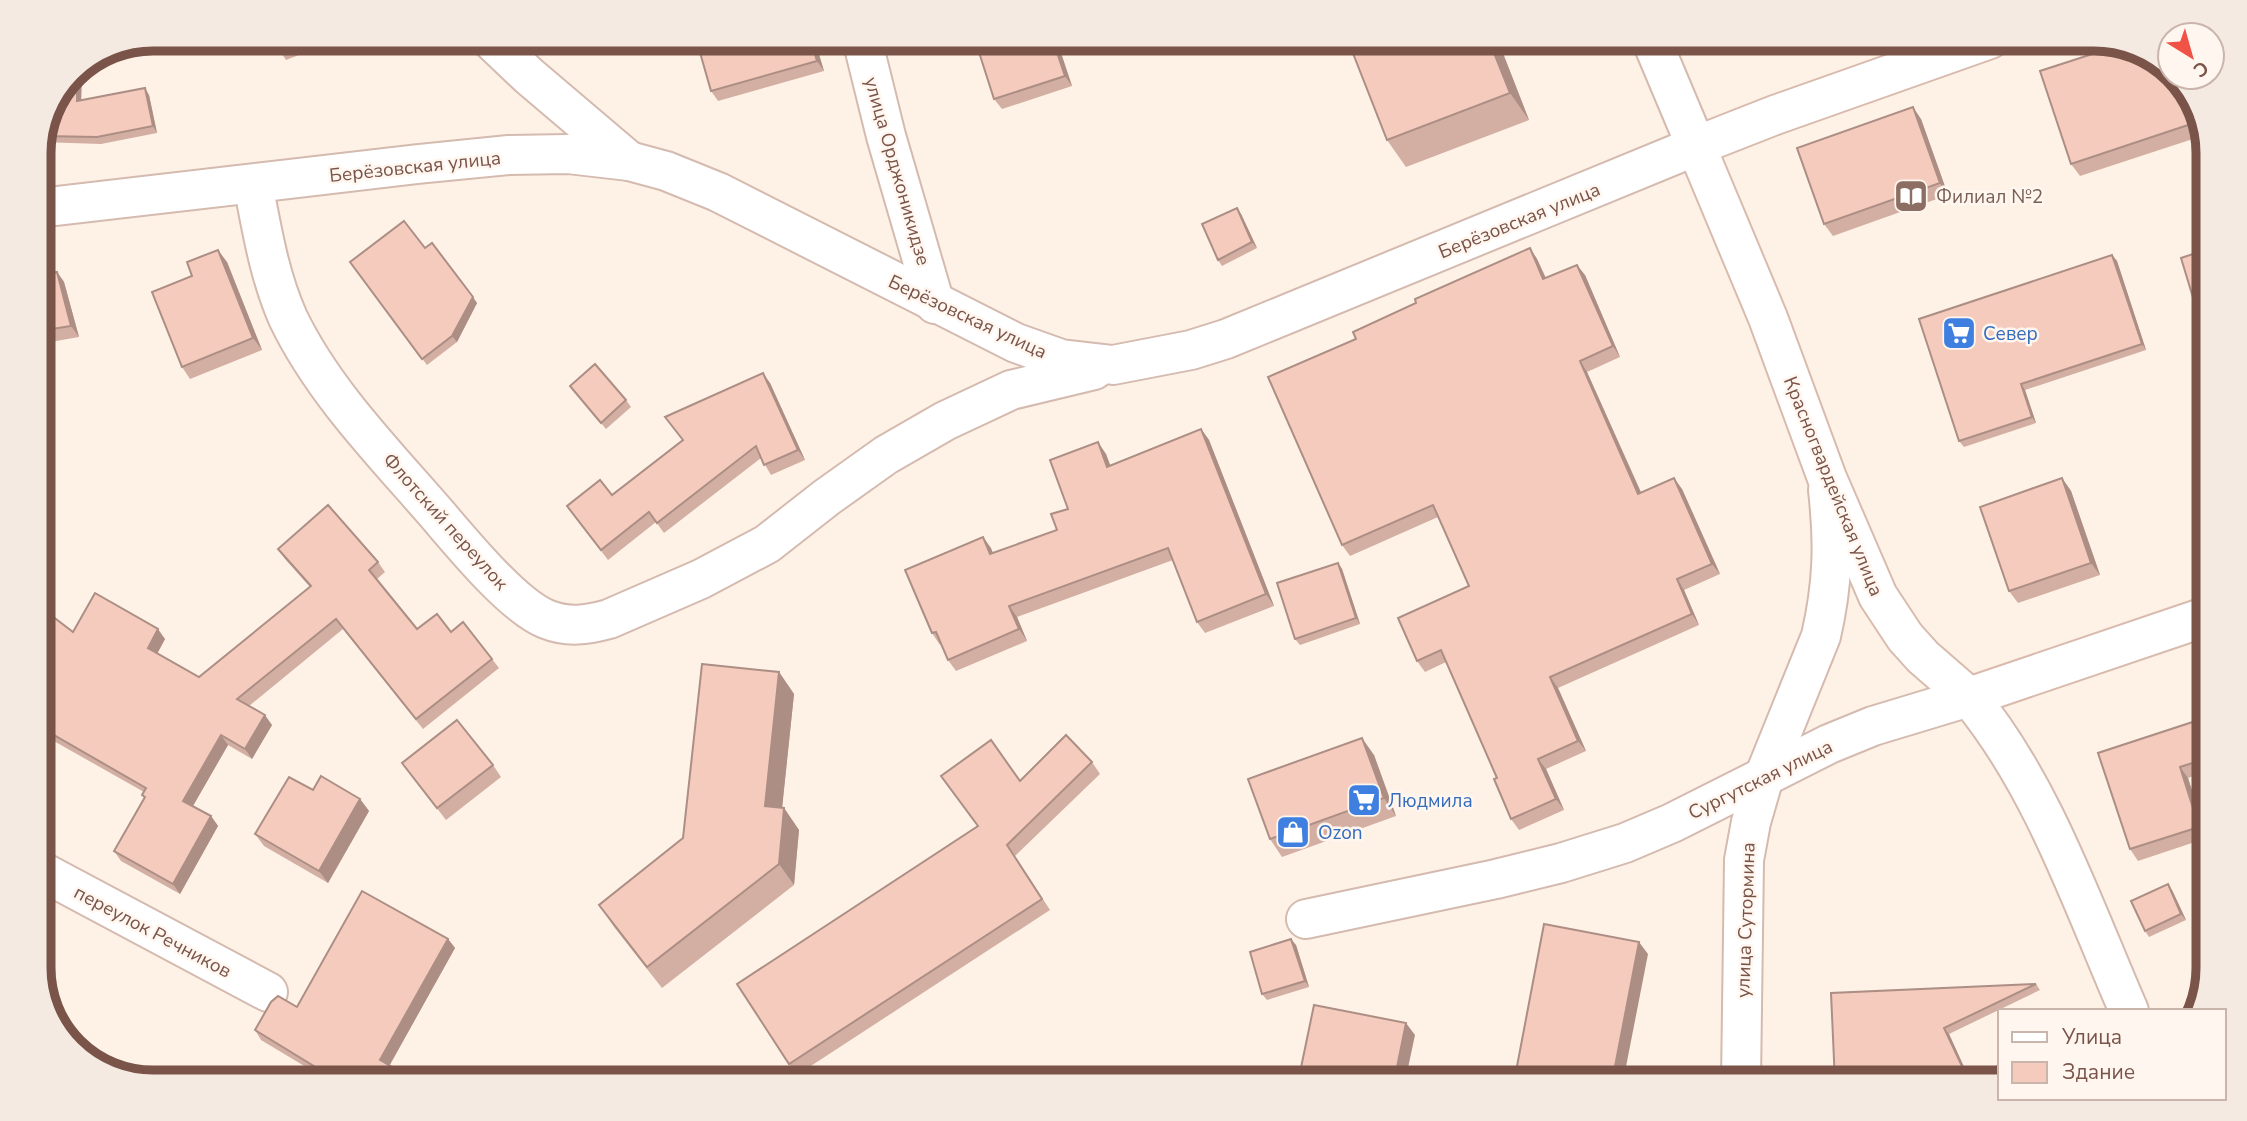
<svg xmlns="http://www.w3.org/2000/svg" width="2247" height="1121" font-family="'Nunito Sans',sans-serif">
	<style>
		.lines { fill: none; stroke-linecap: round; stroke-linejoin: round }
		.street-casing { stroke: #d4baaf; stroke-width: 42 }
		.secondary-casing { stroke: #d9bbae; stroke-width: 42 }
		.street { stroke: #fff; stroke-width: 38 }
		.secondary { stroke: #fff; stroke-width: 38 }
		.wall { fill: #d3afa3 }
		.shaded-wall { fill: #ac8e84 }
		.building { fill: #f5cbbd; stroke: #ac8e84; stroke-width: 2 }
		.labels { text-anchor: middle; stroke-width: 5; stroke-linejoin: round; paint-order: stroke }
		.street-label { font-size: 19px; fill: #7a5349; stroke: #fff7ef }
		.education-label { font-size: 19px; fill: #785e54; stroke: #fff7ef; text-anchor: start }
		.shop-label { font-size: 19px; fill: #366cbe; stroke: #fff7ef; text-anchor: start }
		.rim { fill: none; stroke: #7a5349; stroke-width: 9 }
	</style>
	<rect width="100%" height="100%" fill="#fef2e7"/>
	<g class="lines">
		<g class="street-casing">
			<g id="street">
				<polyline points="490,39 529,76 629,161"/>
				<polyline points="862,39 886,136 935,304"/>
				<path d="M253,184c9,46 16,91 35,134 35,73 95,134 148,195 25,29 76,92 110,106 22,9 41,6 63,0l92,-40 66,-35 60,-47 59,-42 59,-34 66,-31 83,-20"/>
				<polyline points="39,208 418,164 509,155 568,154 629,161 666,171 718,192 1016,343 1061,359 1113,365 1191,350 1226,339 1696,146 1651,39"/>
				<polyline points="39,870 268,992"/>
				<path d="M1306,919l190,-40 65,-16 64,-20 47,-20 157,-79 44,-18 96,-29c74,89 114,209 160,314"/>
				<path d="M1741,1082l3,-222 7,-38 13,-45 57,-141c12,-52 13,-93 7,-146"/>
			</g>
		</g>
		<g class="secondary-casing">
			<polyline id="secondary" points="1990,39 1775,115 1696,146 1768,318 1827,478 1878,596 1905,637 1923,657 1969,697 2208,616"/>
		</g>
		<use href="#street" class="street"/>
		<use href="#secondary" class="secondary"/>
	</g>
	<g class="wall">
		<polygon points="247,38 343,38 286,60 278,48 258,55 249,43"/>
		<polygon points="712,38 814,38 824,71 718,101 711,91"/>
		<polygon points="1056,38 1072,86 1002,109 994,99 983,44"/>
		<polygon points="1347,38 1497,38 1529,120 1406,167 1387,140"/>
		<polygon points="82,68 81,100 149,95 157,133 101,144 40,142 72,72"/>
		<polygon points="2189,89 2205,135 2080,176 2071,164"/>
		<polygon points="1921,119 1948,195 1833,236 1824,224"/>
		<polygon points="1241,214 1257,248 1222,266 1218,260"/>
		<polygon points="425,248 477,303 457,342 427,365 350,262"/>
		<polygon points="1530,248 1537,259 1546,278 1585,275 1620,357 1587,372 1641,492 1682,489 1720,574 1684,590 1699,625 1558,688 1586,751 1546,769 1564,810 1519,830 1511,819 1497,778 1446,662 1425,672 1417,661 1469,586 1438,517 1350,556 1342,545 1356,339 1416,303"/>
		<polygon points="2112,255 2117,261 2146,350 2025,390 2036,423 1964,447 1959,441"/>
		<polygon points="227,262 262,350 190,379 182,367"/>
		<polygon points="57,272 64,282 79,337 39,344 39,276"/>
		<polygon points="770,383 805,460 771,475 761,458 664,533 656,522 608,560 567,506 612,495 683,441 665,417"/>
		<polygon points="570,386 626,400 631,407 606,429"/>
		<polygon points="1201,429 1209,440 1274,606 1205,633 1197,622 1173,560 1017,617 1027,641 956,671 948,660 941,644 940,645 932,633 983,537 993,553 1057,530 1068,509 1106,454 1110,465"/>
		<polygon points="2062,478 2071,491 2100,575 2018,603 2009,591"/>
		<polygon points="278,549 378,562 385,572 377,579 417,629 451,632 492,659 499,668 423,729 343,629 249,706 272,725 252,759 228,745 193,806 211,816 218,826 180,894 121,861 114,851 144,798 142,795 144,792 52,740 39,765 39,606 73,632 165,639 157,653 199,677 310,587 285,559"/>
		<polygon points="1338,563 1342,569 1360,624 1300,645 1295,639"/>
		<polygon points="779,672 794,694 782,808 784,808 799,830 794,885 662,988 614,927 599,905 683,838"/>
		<polygon points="2208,717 2208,771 2188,778 2207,838 2138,861 2130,849"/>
		<polygon points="1374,755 1396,816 1282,857 1270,839"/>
		<polygon points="1092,762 1100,774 1015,856 1050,910 797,1075 789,1064 978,826 1020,781"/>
		<polygon points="402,763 493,765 501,777 446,820"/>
		<polygon points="313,790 360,799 369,811 328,883 264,846 255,834"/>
		<polygon points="2172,890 2186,920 2149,937 2145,931"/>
		<polygon points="448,939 455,948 389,1066 418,1082 331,1082 261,1040 255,1030 297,1007"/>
		<polygon points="1296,945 1309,987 1267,1000 1262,994"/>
		<polygon points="2036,984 2040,990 1949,1034 1969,1079 2000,1082 1835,1082 1831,993"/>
	</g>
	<g class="shaded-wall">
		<polygon points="810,38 814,38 824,71 817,61"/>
		<polygon points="1052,38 1056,38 1072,86 1065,76"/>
		<polygon points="1488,38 1497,38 1529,120 1510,93"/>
		<polygon points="82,68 81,107 77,101 77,70"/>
		<polygon points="145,88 149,95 157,133 153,126"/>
		<polygon points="1913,107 1921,119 1948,195 1940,183"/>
		<polygon points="1237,208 1241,214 1257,248 1252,242"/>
		<polygon points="1530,248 1537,259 1551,290 1543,279"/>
		<polygon points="218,250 227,262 262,350 253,338"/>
		<polygon points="2112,255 2117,261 2146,350 2142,344"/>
		<polygon points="1577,265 1585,275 1620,357 1613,346"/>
		<polygon points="57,272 64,282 79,337 71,326"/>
		<polygon points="473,297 477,303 457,342 452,336"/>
		<polygon points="1580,361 1587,372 1646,504 1638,494"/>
		<polygon points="763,373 770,383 805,460 798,450"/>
		<polygon points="2021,384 2025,390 2036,423 2032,417"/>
		<polygon points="1201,429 1209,440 1274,606 1266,594"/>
		<polygon points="1098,442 1106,454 1115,478 1107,467"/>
		<polygon points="1674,478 1682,489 1720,574 1712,564"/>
		<polygon points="2062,478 2071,491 2100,575 2091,563"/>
		<polygon points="983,537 991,548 998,566 990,554"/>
		<polygon points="1338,563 1342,569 1360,624 1356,618"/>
		<polygon points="1677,579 1684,590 1699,625 1692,614"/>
		<polygon points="1009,606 1017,617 1027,641 1019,629"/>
		<polygon points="158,629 165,639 155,658 148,648"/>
		<polygon points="779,672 794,694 780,828 765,806"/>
		<polygon points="1550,677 1558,688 1586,751 1578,741"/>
		<polygon points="265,715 272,725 252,759 245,749"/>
		<polygon points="45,730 52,740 39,765 39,742"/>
		<polygon points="221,735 228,745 190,811 183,801"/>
		<polygon points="1362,738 1374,755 1396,816 1384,798"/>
		<polygon points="1538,759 1546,769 1564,810 1556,799"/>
		<polygon points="2180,767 2188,778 2207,838 2199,827"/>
		<polygon points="360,799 369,811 328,883 319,871"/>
		<polygon points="784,808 799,830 794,885 779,864"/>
		<polygon points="211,816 218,826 180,894 173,884"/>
		<polygon points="2168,884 2172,890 2186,920 2181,914"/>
		<polygon points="448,939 455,948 387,1070 380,1060"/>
		<polygon points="1291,939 1296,945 1309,987 1305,981"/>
		<polygon points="1639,942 1648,954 1623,1082 1612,1082"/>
		<polygon points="1406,1023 1415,1035 1405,1082 1394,1082"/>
		<polygon points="1944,1028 1949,1034 1971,1082 1968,1079"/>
	</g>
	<g class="building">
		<polygon points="247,38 261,38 249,43"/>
		<polygon points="274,38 303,38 278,48"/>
		<polygon points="712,38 810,38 817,61 711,91 697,42"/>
		<polygon points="982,38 1052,38 1065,76 994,99 977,46 983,44"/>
		<polygon points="1347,38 1488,38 1510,93 1387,140"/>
		<polygon points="2120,45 2144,50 2170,72 2170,77 2175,77 2189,89 2200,121 2071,164 2040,71"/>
		<polygon points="77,70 77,101 145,88 153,126 97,137 43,136 72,72"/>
		<polygon points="1913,107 1940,183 1824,224 1797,148"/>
		<polygon points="1237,208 1252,242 1218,260 1202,224"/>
		<polygon points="404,221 425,248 432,243 473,297 452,336 422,359 350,262"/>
		<polygon points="1530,248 1543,279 1577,265 1613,346 1580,361 1638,494 1674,478 1712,564 1677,579 1692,614 1550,677 1578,741 1538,759 1556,799 1511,819 1494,779 1497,778 1441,650 1417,661 1398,618 1469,586 1433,505 1342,545 1268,377 1356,339 1353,332 1416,303 1415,299"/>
		<polygon points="2208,249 2208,347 2181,258"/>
		<polygon points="218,250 253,338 182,367 152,292 192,276 187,262"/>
		<polygon points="2112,255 2142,344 2021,384 2032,417 1959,441 1919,319"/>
		<polygon points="57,272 71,326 39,331 39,276"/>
		<polygon points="595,364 626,400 601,423 570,386"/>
		<polygon points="763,373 798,450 764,465 756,446 657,523 649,512 601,550 567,506 600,480 612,495 683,440 665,417"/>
		<polygon points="1201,429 1266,594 1197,622 1168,548 1009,606 1019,629 948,660 936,632 932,633 905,570 983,537 990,554 1057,530 1051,514 1068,509 1050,460 1098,442 1107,467"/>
		<polygon points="2062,478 2091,563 2009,591 1980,507"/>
		<polygon points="328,505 378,562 369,570 417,629 437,614 451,632 463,622 492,659 416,719 336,619 237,699 265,715 245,749 221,735 183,801 211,816 173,884 114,851 145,797 142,795 146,788 45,730 39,742 39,606 73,632 95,593 158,629 148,648 199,677 311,586 278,549"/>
		<polygon points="1338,563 1356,618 1295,639 1277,583"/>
		<polygon points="702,664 779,672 765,806 784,808 779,864 647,967 599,905 683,838"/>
		<polygon points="2208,673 2208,714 2196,677"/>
		<polygon points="2208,717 2208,758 2180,767 2199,827 2130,849 2098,753"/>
		<polygon points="457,720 493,765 437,808 402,763"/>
		<polygon points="1066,735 1092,762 1007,845 1042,899 789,1064 737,984 978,826 941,776 991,740 1020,781"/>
		<polygon points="1362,738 1384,798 1270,839 1248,779"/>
		<polygon points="321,776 360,799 319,871 255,834 289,777 313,790"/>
		<polygon points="2168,884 2181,914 2145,931 2131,901"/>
		<polygon points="362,891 448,939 380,1060 418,1082 340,1082 255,1030 271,1002 278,996 297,1007"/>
		<polygon points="2208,916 2208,948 2197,921"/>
		<polygon points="1544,924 1639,942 1612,1082 1514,1082"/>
		<polygon points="1291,939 1305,981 1262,994 1250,952"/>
		<polygon points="2207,976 2203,994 2197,980"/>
		<polygon points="2036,984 1944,1028 1968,1079 2000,1065 2000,1082 1835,1082 1831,993"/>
		<polygon points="1314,1005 1406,1023 1394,1082 1298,1082"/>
	</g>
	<defs>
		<g id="library-square" transform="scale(1.75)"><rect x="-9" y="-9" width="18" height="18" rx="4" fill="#8d6e63" stroke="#fff7ef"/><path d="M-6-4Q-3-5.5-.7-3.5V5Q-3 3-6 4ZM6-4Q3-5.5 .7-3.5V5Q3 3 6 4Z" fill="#fff"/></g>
		<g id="supermarket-square" transform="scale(1.75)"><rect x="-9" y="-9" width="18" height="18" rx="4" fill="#3f7fe0" stroke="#fff7ef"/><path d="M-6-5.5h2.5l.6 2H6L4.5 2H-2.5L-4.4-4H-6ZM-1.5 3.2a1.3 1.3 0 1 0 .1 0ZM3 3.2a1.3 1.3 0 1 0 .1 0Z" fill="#fff"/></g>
		<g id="shop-square" transform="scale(1.75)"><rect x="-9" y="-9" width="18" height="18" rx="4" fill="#3f7fe0" stroke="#fff7ef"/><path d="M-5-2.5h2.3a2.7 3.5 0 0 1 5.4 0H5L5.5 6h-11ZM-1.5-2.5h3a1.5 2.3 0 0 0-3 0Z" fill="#fff"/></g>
	</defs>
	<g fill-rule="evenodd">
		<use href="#library-square" x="1911" y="196"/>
		<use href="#supermarket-square" x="1959" y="333"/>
		<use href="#supermarket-square" x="1364" y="800"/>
		<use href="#shop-square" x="1293" y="832"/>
	</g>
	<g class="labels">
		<g class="street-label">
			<text transform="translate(415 166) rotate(-6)" y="7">Берёзовская улица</text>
			<text transform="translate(898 171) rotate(74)" y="7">улица Орджоникидзе</text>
			<text transform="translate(1519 220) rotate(-22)" y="7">Берёзовская улица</text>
			<text transform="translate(968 316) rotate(25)" y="7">Берёзовская улица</text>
			<text transform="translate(1834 486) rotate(68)" y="7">Красногвардейская улица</text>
			<text transform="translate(446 521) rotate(48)" y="7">Флотский переулок</text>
			<text transform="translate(1760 779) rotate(-26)" y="7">Сургутская улица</text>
			<text transform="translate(1745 920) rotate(-88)" y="7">улица Сутормина</text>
			<text transform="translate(153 931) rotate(28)" y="7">переулок Речников</text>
		</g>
		<g class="education-label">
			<text x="1936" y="203">Филиал №2</text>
		</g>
		<g class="shop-label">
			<text x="1983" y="340">Север</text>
			<text x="1388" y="807">Людмила</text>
			<text x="1318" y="839">Ozon</text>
		</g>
	</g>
	<path d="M0 0H2247V1121H0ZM153 51H2094A102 102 0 0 1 2196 153V968A102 102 0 0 1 2094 1070H153A102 102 0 0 1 51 968V153A102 102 0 0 1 153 51Z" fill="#f4eae2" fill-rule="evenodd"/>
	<path class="rim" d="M153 51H2094A102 102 0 0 1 2196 153V968A102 102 0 0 1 2094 1070H153A102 102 0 0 1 51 968V153A102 102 0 0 1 153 51Z"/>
	<rect x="1998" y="1009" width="228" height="91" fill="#fff7ef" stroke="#cab5ad" stroke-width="2"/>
	<rect x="2012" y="1032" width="35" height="10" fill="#ffffff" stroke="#cab5ad" stroke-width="2"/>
	<text x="2062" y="1044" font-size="21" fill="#7a5349">Улица</text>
	<rect x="2012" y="1062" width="35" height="21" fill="#f5cbbd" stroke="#cab5ad" stroke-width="2"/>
	<text x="2062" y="1079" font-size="21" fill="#7a5349">Здание</text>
	<g transform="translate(2191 56) rotate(143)"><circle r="33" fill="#fff7ef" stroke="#cab5ad" stroke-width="2"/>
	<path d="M0-5L12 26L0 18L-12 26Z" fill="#f05245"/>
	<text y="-10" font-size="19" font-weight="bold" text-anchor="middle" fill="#7a5349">С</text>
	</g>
</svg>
